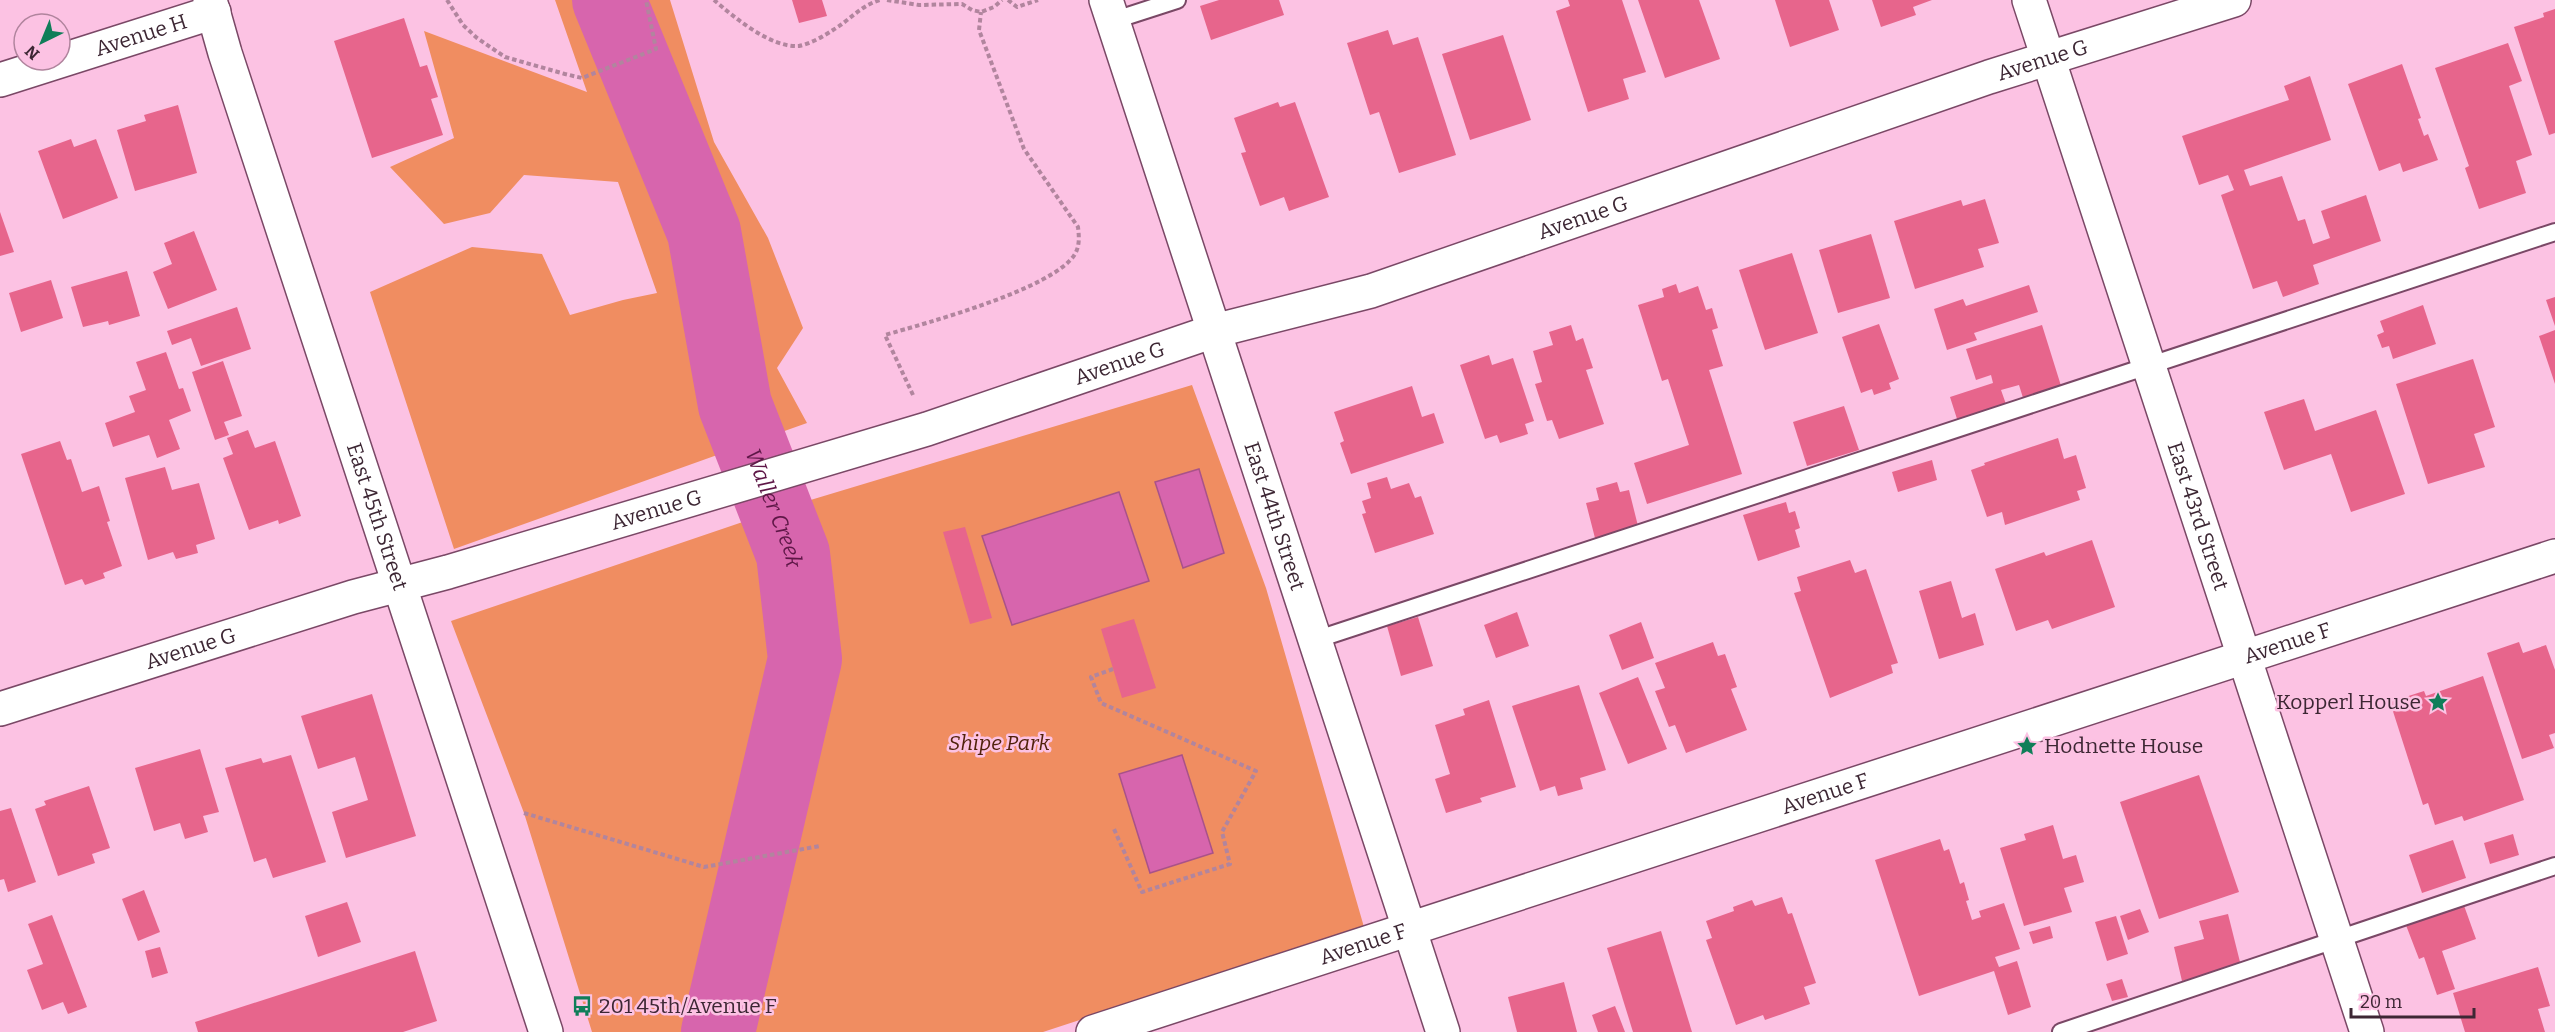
<svg xmlns="http://www.w3.org/2000/svg" width="2555" height="1032" font-family="Bitter,serif">
	<style>
		.green { fill: #f08d61 }
		.water { fill: #d765ad; stroke: #a95289; stroke-width: 1.5 }
		.lines { fill: none; stroke-linecap: round; stroke-linejoin: round }
		.river { stroke: #d765ad; stroke-width: 74 }
		.building { fill: #e7658c }
		.lane-casing { stroke: #7a4866; stroke-width: 20 }
		.street-casing { stroke: #7a4866; stroke-width: 36 }
		.secondary-casing { stroke: #7a4866; stroke-width: 36 }
		.path { stroke: #b1859e; stroke-width: 4; stroke-dasharray: 4.5 3; stroke-linecap: butt }
		.lane { stroke: #fff; stroke-width: 16 }
		.street { stroke: #fff; stroke-width: 33 }
		.secondary { stroke: #fff; stroke-width: 33 }
		.labels { text-anchor: middle; stroke-width: 5; stroke-linejoin: round; paint-order: stroke }
		.street-label { font-size: 21px; fill: #3d2734; stroke: #fcc2e3 }
		.poi-label { font-size: 21px; fill: #3d2734; stroke: #fcc2e3; text-anchor: start }
		.park-label { font-size: 21px; font-style: italic; fill: #50210a; stroke: #fcc2e3 }
		.water-label { font-size: 22px; font-style: italic; fill: #5e1747; stroke: #fcc2e3 }
	</style>
	<rect width="100%" height="100%" fill="#fcc2e3"/>
	<g class="green">
		<polygon points="555,0 670,0 714,142 768,238 803,328 777,368 807,423 454,549 370,292 472,247 542,254 570,315 623,300 657,293 618,182 524,175 490,213 444,224 390,167 454,138 424,31 587,92"/>
		<polygon points="1192,385 1266,588 1364,927 1043,1032 592,1032 524,813 451,621 784,508"/>
	</g>
	<g class="water">
		<polygon points="1199,469 1224,553 1183,568 1155,482"/>
		<polygon points="1119,492 1149,581 1012,625 982,536"/>
		<polygon points="1182,755 1213,853 1150,873 1119,774"/>
	</g>
	<g class="lines">
		<path class="river" id="s1" d="M609,0l95,232 31,173 58,149 12,105 -87,373"/>
	</g>
	<g class="building">
		<polygon points="792,0 822,0 827,16 799,23"/>
		<polygon points="1219,0 1279,0 1284,15 1211,40 1200,6"/>
		<polygon points="1568,0 1622,0 1646,72 1623,79 1629,99 1588,112 1556,11 1570,6"/>
		<polygon points="1638,0 1699,0 1720,59 1665,78"/>
		<polygon points="1775,0 1829,0 1839,30 1790,47"/>
		<polygon points="1872,0 1932,0 1913,7 1916,15 1881,27"/>
		<polygon points="2555,9 2555,133 2549,135 2514,27 2544,17 2543,13"/>
		<polygon points="404,18 420,67 427,65 438,97 431,99 443,135 372,158 334,41"/>
		<polygon points="1388,30 1393,45 1418,37 1456,155 1399,173 1379,112 1370,115 1347,43"/>
		<polygon points="1503,35 1531,120 1470,140 1442,54"/>
		<polygon points="2508,43 2522,81 2509,86 2532,155 2516,161 2526,193 2479,209 2465,168 2469,166 2435,68"/>
		<polygon points="2402,64 2421,118 2418,119 2424,136 2428,134 2438,160 2403,172 2400,163 2379,171 2348,84"/>
		<polygon points="2310,76 2331,140 2244,170 2250,186 2282,176 2298,221 2305,219 2313,244 2330,238 2321,211 2366,195 2381,241 2313,265 2319,284 2283,297 2277,281 2253,289 2221,195 2234,190 2228,175 2199,185 2182,136 2289,100 2284,86"/>
		<polygon points="1278,102 1280,107 1295,102 1329,197 1289,211 1284,197 1260,206 1241,153 1246,152 1234,118"/>
		<polygon points="178,105 197,173 135,191 117,130 146,121 144,115"/>
		<polygon points="71,139 74,147 96,139 118,198 63,219 38,151"/>
		<polygon points="1985,199 1999,243 1978,249 1984,267 1915,289 1894,221 1961,200 1963,206"/>
		<polygon points="0,212 14,252 0,256"/>
		<polygon points="194,231 217,290 168,309 153,272 172,264 164,243"/>
		<polygon points="1871,234 1890,298 1838,313 1819,250"/>
		<polygon points="1792,253 1818,333 1765,350 1739,270"/>
		<polygon points="127,271 140,316 109,325 108,321 83,327 71,287"/>
		<polygon points="51,280 63,318 21,332 9,293"/>
		<polygon points="1676,284 1679,293 1698,286 1706,310 1712,308 1718,328 1712,330 1723,366 1709,370 1742,474 1647,504 1634,463 1689,445 1668,379 1662,381 1638,305 1664,297 1662,289"/>
		<polygon points="2029,285 2038,312 1974,333 1977,340 1947,350 1934,309 1963,299 1966,306"/>
		<polygon points="2555,297 2555,326 2546,300"/>
		<polygon points="2423,305 2436,344 2393,359 2389,346 2382,348 2377,335 2384,332 2380,321"/>
		<polygon points="237,307 251,349 201,366 191,338 172,345 167,331"/>
		<polygon points="1879,324 1899,379 1889,383 1891,389 1874,395 1872,389 1861,393 1842,337"/>
		<polygon points="1571,325 1576,341 1583,338 1593,368 1586,370 1604,424 1559,439 1552,420 1547,421 1535,384 1542,382 1533,351 1553,345 1549,332"/>
		<polygon points="2042,325 2062,389 2024,401 2019,385 2001,390 2007,407 1958,422 1950,397 1993,383 1991,375 1976,380 1966,349"/>
		<polygon points="2555,330 2555,384 2539,336"/>
		<polygon points="166,352 179,389 183,388 191,411 169,420 180,449 157,458 149,435 113,447 105,423 135,412 129,396 146,390 136,362"/>
		<polygon points="1489,355 1492,365 1513,358 1534,421 1525,424 1528,434 1500,443 1497,435 1485,439 1460,365"/>
		<polygon points="2473,359 2495,427 2474,434 2485,467 2428,484 2396,384"/>
		<polygon points="223,361 242,416 224,422 229,435 215,440 192,372"/>
		<polygon points="1412,386 1422,417 1434,413 1444,443 1351,474 1340,443 1344,441 1334,412"/>
		<polygon points="2304,399 2315,431 2376,410 2405,494 2351,512 2331,454 2284,470 2264,412"/>
		<polygon points="1844,406 1859,450 1807,466 1793,422"/>
		<polygon points="248,430 255,448 275,441 301,516 279,524 278,520 249,530 223,458 233,454 227,438"/>
		<polygon points="2058,438 2064,459 2076,455 2086,488 2077,491 2080,500 2005,525 2002,512 1987,517 1971,470 1985,465 1984,463"/>
		<polygon points="60,441 67,460 71,459 82,492 99,486 110,521 107,522 122,566 103,573 105,578 85,585 82,579 65,585 21,454"/>
		<polygon points="1932,460 1937,480 1898,492 1892,472"/>
		<polygon points="165,467 172,490 199,483 215,539 196,545 198,553 176,559 173,552 148,560 125,478"/>
		<polygon points="1387,477 1391,489 1409,483 1415,498 1421,496 1434,534 1375,553 1362,514 1366,513 1362,501 1371,498 1367,483"/>
		<polygon points="1617,482 1620,492 1629,490 1638,526 1595,538 1586,503 1599,500 1596,488"/>
		<polygon points="1786,502 1789,513 1795,511 1800,528 1795,530 1800,547 1758,561 1743,515"/>
		<polygon points="965,527 992,618 970,624 943,532"/>
		<polygon points="2092,540 2115,607 2052,629 2048,620 2016,631 1995,569 2044,552 2046,556"/>
		<polygon points="1850,560 1855,573 1866,569 1898,663 1891,665 1893,673 1830,698 1794,593 1801,591 1797,577"/>
		<polygon points="1951,581 1962,618 1975,613 1984,645 1939,659 1919,591"/>
		<polygon points="1517,612 1529,646 1496,658 1484,625"/>
		<polygon points="1418,617 1433,666 1401,676 1387,626"/>
		<polygon points="1134,619 1156,688 1122,698 1101,629"/>
		<polygon points="1641,622 1654,658 1622,670 1609,635"/>
		<polygon points="1713,642 1718,656 1725,654 1737,687 1731,689 1747,730 1686,753 1675,725 1669,727 1655,691 1665,688 1655,663"/>
		<polygon points="2519,642 2523,653 2546,645 2555,670 2555,733 2549,735 2554,748 2522,759 2487,653"/>
		<polygon points="2483,676 2524,800 2464,821 2462,816 2435,825 2428,803 2423,805 2390,702 2424,691 2426,696"/>
		<polygon points="1638,677 1667,749 1628,764 1599,693"/>
		<polygon points="1579,685 1606,770 1580,778 1583,789 1558,796 1555,786 1540,791 1512,706"/>
		<polygon points="372,694 416,836 346,858 332,812 368,800 355,757 318,769 301,716"/>
		<polygon points="1489,700 1516,787 1480,798 1482,802 1446,813 1435,779 1450,774 1435,725 1465,715 1463,709"/>
		<polygon points="200,749 219,812 203,816 208,832 185,839 180,823 154,831 135,768"/>
		<polygon points="291,755 326,862 273,878 266,858 254,862 225,768 261,758 263,763"/>
		<polygon points="2199,775 2239,892 2159,919 2120,802"/>
		<polygon points="89,786 110,848 92,854 95,863 58,876 35,809 46,805 44,801"/>
		<polygon points="11,808 36,882 8,892 4,879 0,880 0,811"/>
		<polygon points="2053,825 2063,859 2076,855 2084,882 2064,888 2072,912 2024,926 2000,848 2026,840 2024,834"/>
		<polygon points="2513,834 2519,855 2490,864 2484,843"/>
		<polygon points="1940,839 1944,851 1949,849 1960,884 1964,882 1969,900 1966,901 1972,920 1981,917 1979,911 2004,903 2020,949 1995,957 1999,967 2017,961 2031,1007 2008,1015 1994,971 1919,996 1875,860"/>
		<polygon points="2453,840 2466,878 2422,893 2409,855"/>
		<polygon points="144,890 160,932 138,941 122,899"/>
		<polygon points="1782,897 1788,914 1792,913 1816,983 1804,987 1810,1004 1765,1020 1763,1015 1736,1025 1706,940 1712,938 1706,921 1734,911 1733,907 1752,900 1755,906"/>
		<polygon points="2462,900 2476,939 2442,951 2455,989 2437,995 2424,957 2419,959 2404,920"/>
		<polygon points="347,902 361,942 318,957 305,916"/>
		<polygon points="2140,909 2149,932 2128,940 2120,916"/>
		<polygon points="2228,914 2241,966 2182,981 2174,947 2204,939 2199,921"/>
		<polygon points="52,915 87,1007 68,1014 63,1002 42,1010 27,970 43,964 28,924"/>
		<polygon points="2116,916 2128,954 2107,961 2095,922"/>
		<polygon points="2050,926 2053,938 2033,944 2029,932"/>
		<polygon points="1661,931 1692,1032 1633,1032 1607,948"/>
		<polygon points="160,947 168,973 152,978 145,951"/>
		<polygon points="415,951 437,1021 403,1032 198,1032 195,1022"/>
		<polygon points="2538,967 2550,1006 2538,1009 2545,1032 2465,1032 2453,993"/>
		<polygon points="2122,979 2128,997 2112,1001 2106,984"/>
		<polygon points="1564,982 1577,1032 1517,1032 1508,997"/>
		<polygon points="1615,1006 1625,1032 1598,1032 1592,1015"/>
	</g>
	<g class="lines">
		<g class="lane-casing">
			<g id="lane">
				<polyline points="1112,21 1177,0"/>
				<polyline points="1315,640 2555,232"/>
				<polyline points="2061,1032 2555,866"/>
			</g>
		</g>
		<g class="street-casing">
			<g id="street">
				<path id="s2" d="M1106,0l337,1032"/>
				<path id="s3" d="M2029,0l338,1032"/>
				<path id="s4" d="M0,80l214,-68"/>
				<path id="s5" d="M0,709l353,-112 95,-25 479,-143 287,-98 157,-40 618,-214 245,-77"/>
				<path id="s6" d="M1093,1032l1462,-476"/>
			</g>
		</g>
		<g class="secondary-casing">
			<g id="secondary">
				<path id="s7" d="M210,0l15,53 321,979"/>
			</g>
		</g>
		<g class="path">
			<polyline points="447,0 463,25 477,38 505,57 565,74 582,78 656,49 646,0"/>
			<path d="M714,0c21,18 57,48 85,46 11,-2 25,-10 34,-16 17,-10 27,-24 47,-30"/>
			<polyline points="887,0 919,5 962,4 972,10 981,12 994,7 1002,0"/>
			<polyline points="1008,0 1017,7 1038,0"/>
			<path d="M913,395l-28,-60c41,-12 169,-46 190,-81 5,-9 4,-18 3,-27l-54,-78 -45,-119 2,-18"/>
			<polyline points="1113,669 1091,677 1101,703 1256,771 1222,832 1230,864 1142,892 1114,829"/>
			<polyline points="524,813 704,867 820,846"/>
		</g>
		<use href="#lane" class="lane"/>
		<use href="#street" class="street"/>
		<use href="#secondary" class="secondary"/>
	</g>
	<defs>
		<g id="sight-bare" transform="scale(1.62)"><path d="M0-6L1.8-2.2L6-1.7L2.9 1.2L3.7 5.4L0 3.3L-3.7 5.4L-2.9 1.2L-6-1.7L-1.8-2.2Z" fill="#107e59" stroke="#fcc2e3" stroke-width="2.5" paint-order="stroke"/></g>
		<g id="bus-bare" transform="scale(1.62)"><path d="M-5-6H5V4H4V6H2V4H-2V6H-4V4H-5ZM-3.5-4V0h7V-4ZM-3.5 1.2v1.5H-2V1.2ZM2 1.2v1.5H3.5V1.2Z" fill="#107e59" stroke="#fcc2e3" stroke-width="2.5" paint-order="stroke"/></g>
	</defs>
	<g fill-rule="evenodd">
		<use href="#sight-bare" x="2438" y="702"/>
		<use href="#sight-bare" x="2027" y="746"/>
		<use href="#bus-bare" x="582" y="1006"/>
	</g>
	<g class="labels">
		<g class="street-label">
			<text dy="7" stroke="none"><textPath href="#s4" startOffset="148">Avenue H</textPath></text>
			<text dy="7" stroke="none"><textPath href="#s5" startOffset="2144">Avenue G</textPath></text>
			<text dy="7" stroke="none"><textPath href="#s5" startOffset="1658">Avenue G</textPath></text>
			<text dy="7" stroke="none"><textPath href="#s5" startOffset="1172">Avenue G</textPath></text>
			<text dy="7" stroke="none"><textPath href="#s5" startOffset="686">Avenue G</textPath></text>
			<text dy="7" stroke="none"><textPath href="#s7" startOffset="543">East 45th Street</textPath></text>
			<text dy="7" stroke="none"><textPath href="#s2" startOffset="543">East 44th Street</textPath></text>
			<text dy="7" stroke="none"><textPath href="#s3" startOffset="543">East 43rd Street</textPath></text>
			<text dy="7" stroke="none"><textPath href="#s6" startOffset="1256">Avenue F</textPath></text>
			<text dy="7" stroke="none"><textPath href="#s5" startOffset="200">Avenue G</textPath></text>
			<text dy="7" stroke="none"><textPath href="#s6" startOffset="770">Avenue F</textPath></text>
			<text dy="7" stroke="none"><textPath href="#s6" startOffset="284">Avenue F</textPath></text>
		</g>
		<g class="poi-label">
			<text x="2421" y="709" text-anchor="end">Kopperl House</text>
			<text x="2044" y="753">Hodnette House</text>
			<text x="599" y="1013">201 45th/Avenue F</text>
		</g>
		<g class="park-label">
			<text x="999" y="750">Shipe Park</text>
		</g>
		<g class="water-label">
			<text dy="8" stroke="none"><textPath href="#s1" startOffset="537">Waller Creek</textPath></text>
		</g>
	</g>
	<g transform="translate(42 42) rotate(223)"><circle r="28" fill="#fcc2e3" stroke="#b0849d" stroke-width="1.5"/>
	<path d="M0-4.5L10 22L0 15L-10 22Z" fill="#107e59"/>
	<text y="-9" font-size="16" font-weight="bold" text-anchor="middle" fill="#3d2734">N</text>
	</g>
	<path d="M2351 1008v9h123v-9" fill="none" stroke="#3d2734" stroke-width="3"/>
	<text x="2360" y="1008" font-size="18" fill="#3d2734" stroke="#fcc2e3" stroke-width="4.5" paint-order="stroke">20 m</text>
</svg>
